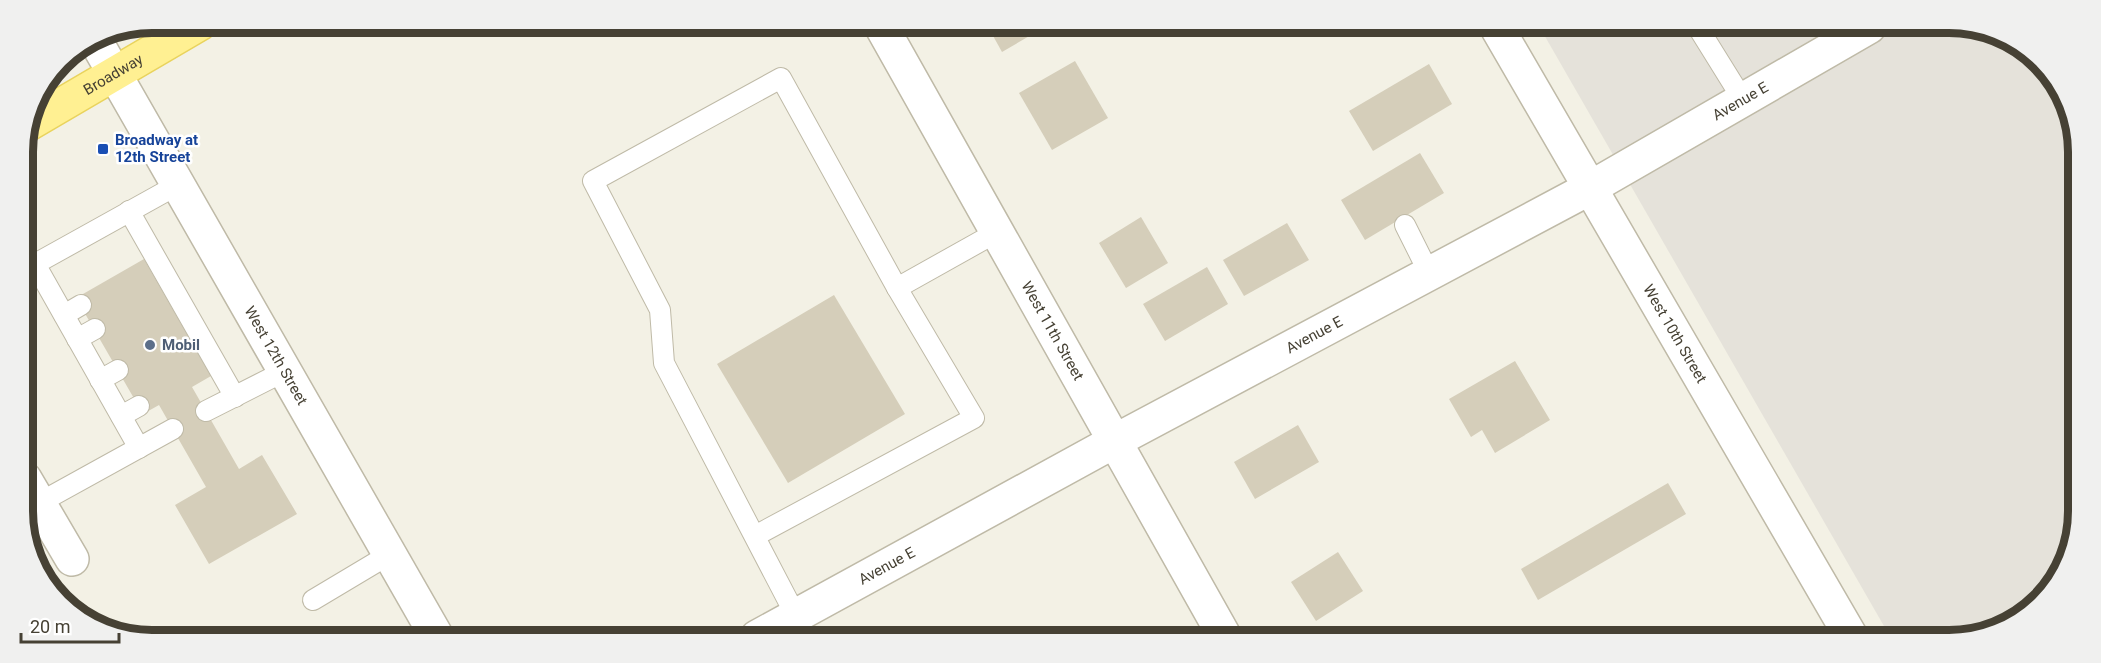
<svg xmlns="http://www.w3.org/2000/svg" width="2101" height="663" font-family="Roboto,sans-serif">
	<style>
		.industrial { fill: #e5e2da }
		.building { fill: #d5ceba }
		.lines { fill: none; stroke-linecap: round; stroke-linejoin: round }
		.lane-casing { stroke: #bfbaa7; stroke-width: 22 }
		.street-casing { stroke: #bfbaa7; stroke-width: 36 }
		.primary-casing { stroke: #e9d35d; stroke-width: 36 }
		.lane { stroke: #fff; stroke-width: 20 }
		.street { stroke: #fff; stroke-width: 33 }
		.primary { stroke: #fff092; stroke-width: 33 }
		.transit-dot { fill: #1a4fb4; stroke: #fff; stroke-width: 2 }
		.service-dot { fill: #5c6f8a; stroke: #fff; stroke-width: 2 }
		.labels { text-anchor: middle; stroke-width: 5; stroke-linejoin: round; paint-order: stroke }
		.street-label { font-size: 15px; fill: #464134; stroke: #fff }
		.transit-label { font-size: 15px; font-weight: bold; fill: #164399; stroke: #fff; text-anchor: start }
		.service-label { font-size: 15px; font-weight: bold; fill: #4e5e75; stroke: #fff; text-anchor: start }
		.rim { fill: none; stroke: #464134; stroke-width: 8 }
	</style>
	<rect width="100%" height="100%" fill="#f3f1e5"/>
	<polygon class="industrial" points="1539,26 1983,27 2046,66 2076,127 2074,545 2028,613 1957,640 1892,640"/>
	<g class="building">
		<polygon points="987,25 1034,25 1038,31 1002,52"/>
		<polygon points="1075,61 1108,118 1052,150 1019,93"/>
		<polygon points="1429,64 1452,104 1373,151 1349,111"/>
		<polygon points="1420,153 1444,193 1365,240 1341,200"/>
		<polygon points="1141,217 1168,263 1126,288 1099,243"/>
		<polygon points="1287,223 1309,260 1244,296 1223,260"/>
		<polygon points="144,259 211,376 192,387 239,469 262,455 297,514 209,564 175,505 206,487 159,405 143,414 76,298"/>
		<polygon points="1207,267 1228,304 1165,341 1143,304"/>
		<polygon points="834,295 905,414 788,483 717,364"/>
		<polygon points="1515,361 1550,420 1495,453 1482,430 1471,437 1449,399"/>
		<polygon points="1298,425 1319,462 1255,499 1234,462"/>
		<polygon points="1668,483 1686,514 1538,600 1521,569"/>
		<polygon points="1338,552 1363,591 1316,621 1291,582"/>
	</g>
	<g class="lines">
		<g class="lane-casing">
			<g id="lane">
				<polyline points="1697,26 1743,100"/>
				<polyline points="129,211 235,397"/>
				<polyline points="1405,225 1429,273"/>
				<polyline points="897,288 997,232"/>
				<polyline points="64,315 81,305"/>
				<polyline points="77,339 95,329"/>
				<polyline points="100,380 118,370"/>
				<polyline points="206,411 285,371"/>
				<polyline points="121,416 139,406"/>
				<polyline points="139,448 35,264 179,184"/>
				<polyline points="39,503 173,429"/>
				<polyline points="755,536 974,418 897,288 781,78 593,181 660,310 664,363 796,616"/>
				<polyline points="313,600 390,554"/>
			</g>
		</g>
		<g class="street-casing">
			<g id="street">
				<path id="s1" d="M880,24l346,615"/>
				<path id="s2" d="M1496,26l357,614"/>
				<path id="s3" d="M94,38l343,599"/>
				<polyline points="25,479 72,559"/>
				<path id="s4" d="M757,637l358,-196 475,-253 279,-161"/>
			</g>
		</g>
		<g class="primary-casing">
			<g id="primary">
				<path id="s5" d="M27,125l174,-102"/>
			</g>
		</g>
		<use href="#lane" class="lane"/>
		<use href="#street" class="street"/>
		<use href="#primary" class="primary"/>
	</g>
	<rect class="transit-dot" x="97" y="143" width="12" height="12" rx="3"/>
	<circle class="service-dot" cx="150" cy="345" r="6"/>
	<g class="labels">
		<g class="street-label">
			<text dy="5" stroke="none"><textPath href="#s5" startOffset="100">Broadway</textPath></text>
			<text dy="5" stroke="none"><textPath href="#s4" startOffset="1120">Avenue E</textPath></text>
			<text dy="5" stroke="none"><textPath href="#s1" startOffset="352">West 11th Street</textPath></text>
			<text dy="5" stroke="none"><textPath href="#s2" startOffset="356">West 10th Street</textPath></text>
			<text dy="5" stroke="none"><textPath href="#s4" startOffset="634">Avenue E</textPath></text>
			<text dy="5" stroke="none"><textPath href="#s3" startOffset="366">West 12th Street</textPath></text>
			<text dy="5" stroke="none"><textPath href="#s4" startOffset="148">Avenue E</textPath></text>
		</g>
		<g class="transit-label">
			<text x="115" y="145">Broadway at<tspan x="115" dy="17">12th Street</tspan></text>
		</g>
		<g class="service-label">
			<text x="162" y="350">Mobil</text>
		</g>
	</g>
	<path d="M0 0H2101V663H0ZM152 33H1949A119 119 0 0 1 2068 152V511A119 119 0 0 1 1949 630H152A119 119 0 0 1 33 511V152A119 119 0 0 1 152 33Z" fill="#f0f0ef" fill-rule="evenodd"/>
	<path class="rim" d="M152 33H1949A119 119 0 0 1 2068 152V511A119 119 0 0 1 1949 630H152A119 119 0 0 1 33 511V152A119 119 0 0 1 152 33Z"/>
	<path d="M21 633v9h98v-9" fill="none" stroke="#464134" stroke-width="3"/>
	<text x="30" y="633" font-size="18" fill="#464134" stroke="#ffffff" stroke-width="4.5" paint-order="stroke">20 m</text>
</svg>
